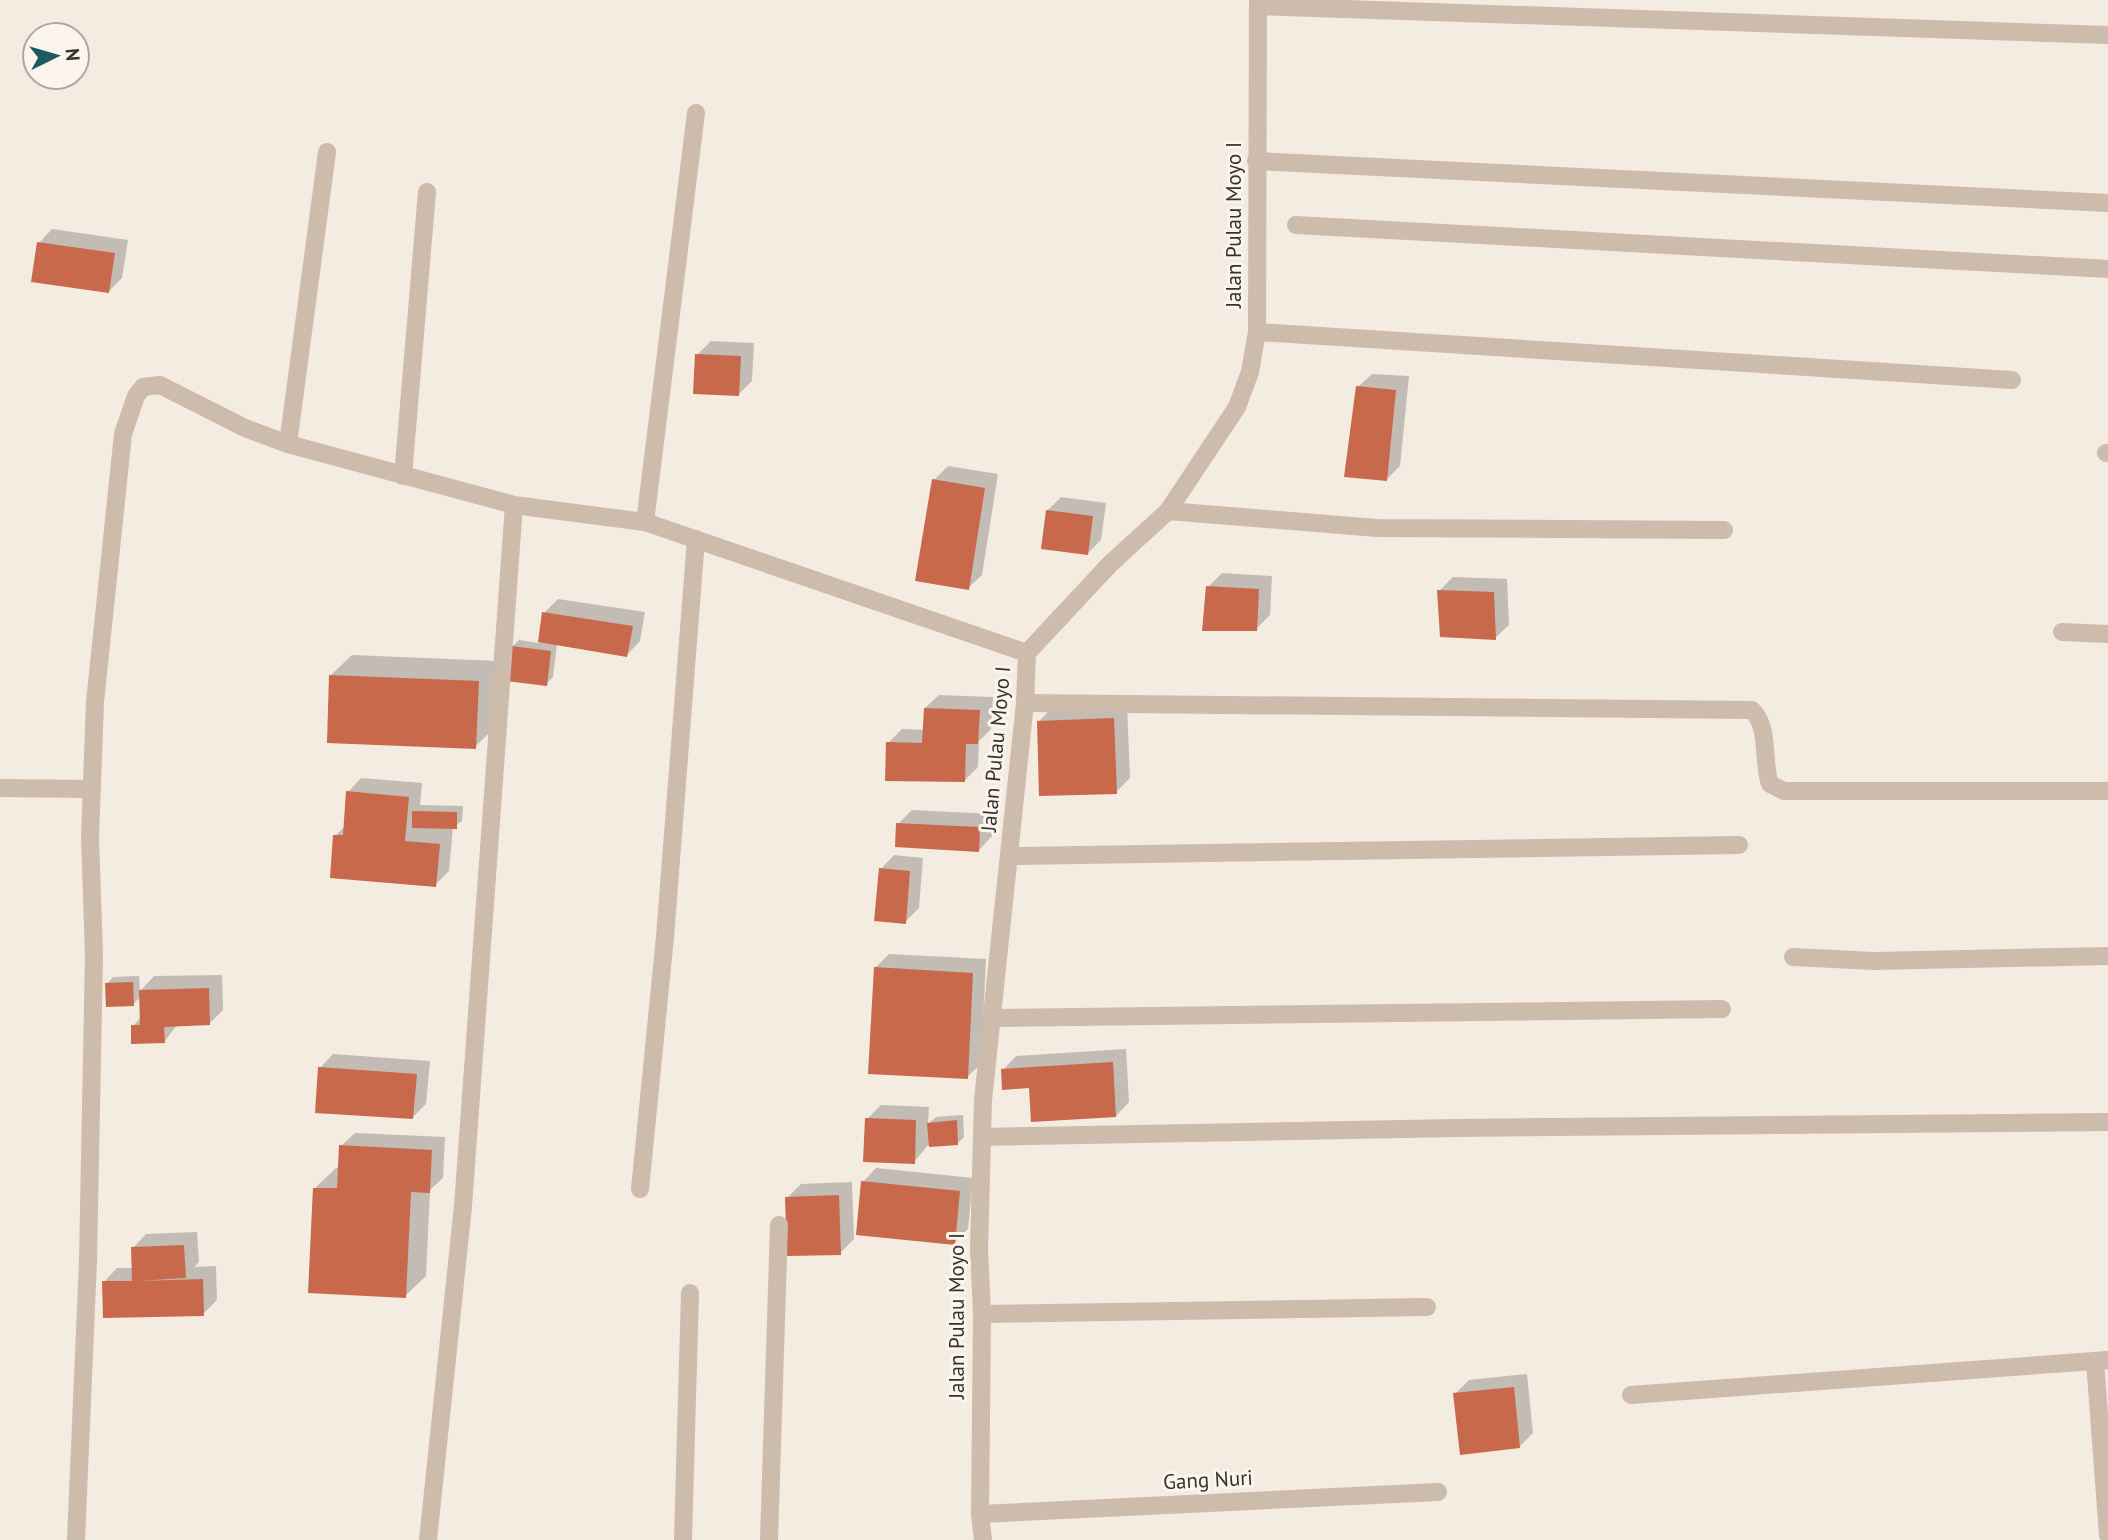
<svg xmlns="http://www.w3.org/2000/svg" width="2108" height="1540" font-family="'PT Sans',sans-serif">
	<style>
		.shadow { fill: #0003 }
		.building { fill: #c8694b }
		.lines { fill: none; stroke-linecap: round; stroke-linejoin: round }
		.lane { stroke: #cdbbac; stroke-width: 18 }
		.street { stroke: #cdbbac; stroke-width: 18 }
		.labels { text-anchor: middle; stroke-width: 6; stroke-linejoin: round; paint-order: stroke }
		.street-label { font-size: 21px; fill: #3b302b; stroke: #fbf5ee }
	</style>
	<rect width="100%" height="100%" fill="#f4ebe1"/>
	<g class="shadow">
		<polygon points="52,229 128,240 122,278 109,291 39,243"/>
		<polygon points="711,341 754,343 752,381 738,395 697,355"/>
		<polygon points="1372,374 1409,376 1400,466 1386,480 1358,387"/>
		<polygon points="948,466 998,474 982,575 968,588 934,480"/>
		<polygon points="1061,497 1106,503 1101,540 1088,553 1047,511"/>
		<polygon points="1222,573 1272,576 1270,615 1256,629 1208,587"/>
		<polygon points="1453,577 1507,579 1509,625 1495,638 1439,591"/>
		<polygon points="558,599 645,612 640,641 627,655 557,644 553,677 546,684 512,647 519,640 539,643 544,613"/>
		<polygon points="352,655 498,661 495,727 475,747 331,675"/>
		<polygon points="939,695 993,697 991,729 979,741 978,767 965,780 888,743 902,729 925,730 925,708"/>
		<polygon points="1127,705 1130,778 1116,792 1039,721 1052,708"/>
		<polygon points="361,778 422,783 420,805 463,806 462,821 453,827 449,871 435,885 335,836 345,826 348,792"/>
		<polygon points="912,810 993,814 992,836 979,850 898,824"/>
		<polygon points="894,855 923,858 919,908 905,922 881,869"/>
		<polygon points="889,954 986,959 981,1064 967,1077 875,968"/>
		<polygon points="222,975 223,1010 209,1024 177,1025 164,1042 133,1026 141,1017 141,997 133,1004 107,984 113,977 139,976 140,991 154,976"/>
		<polygon points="1126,1049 1129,1102 1116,1116 1031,1086 1003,1070 1016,1056"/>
		<polygon points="333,1054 430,1061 426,1104 413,1117 320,1068"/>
		<polygon points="881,1105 929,1107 928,1124 936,1117 963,1115 964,1137 958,1143 928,1145 914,1162 867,1119"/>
		<polygon points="355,1133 445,1137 443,1178 430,1190 426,1276 405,1296 315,1188 336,1168 340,1168 341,1146"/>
		<polygon points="876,1168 973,1178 968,1229 954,1243 863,1182"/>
		<polygon points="852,1182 854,1239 840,1253 787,1198 801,1184"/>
		<polygon points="197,1232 199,1262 194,1267 216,1266 217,1300 203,1314 104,1282 117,1268 133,1268 133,1248 146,1234"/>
		<polygon points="1527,1374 1533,1433 1519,1447 1455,1394 1469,1380"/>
	</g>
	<g class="building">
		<polygon points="37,242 115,253 109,293 31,282"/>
		<polygon points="695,354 741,356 739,396 693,394"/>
		<polygon points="1356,386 1396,390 1387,481 1344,477"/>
		<polygon points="932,479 985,488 969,590 915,581"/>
		<polygon points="1046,510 1093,516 1088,555 1041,549"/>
		<polygon points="1206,586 1259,589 1257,631 1202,631"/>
		<polygon points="1437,590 1494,592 1496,640 1440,637"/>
		<polygon points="542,612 633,626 627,657 538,642"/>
		<polygon points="511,646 551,651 547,686 507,681"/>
		<polygon points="329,675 479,681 476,749 327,743"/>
		<polygon points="924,708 980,710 978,744 966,744 965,782 885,781 886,742 922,743"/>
		<polygon points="1114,718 1117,794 1039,796 1037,721"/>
		<polygon points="346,791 409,797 405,841 440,844 436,887 330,878 333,835 343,835"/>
		<polygon points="412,811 457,812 457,829 412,828"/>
		<polygon points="896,823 980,827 979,852 895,847"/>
		<polygon points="879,868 910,871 906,924 874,921"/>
		<polygon points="874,967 973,973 968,1079 868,1074"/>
		<polygon points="133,982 134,1006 106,1007 105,983"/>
		<polygon points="209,988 210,1025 164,1027 165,1043 131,1044 131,1025 140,1025 139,990"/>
		<polygon points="1113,1062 1116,1117 1031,1122 1029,1088 1002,1090 1001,1069"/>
		<polygon points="318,1067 417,1074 413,1119 315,1113"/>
		<polygon points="865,1118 916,1120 915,1164 863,1162"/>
		<polygon points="957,1120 958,1145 929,1147 927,1123"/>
		<polygon points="339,1145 432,1150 430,1193 411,1192 406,1298 308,1293 313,1188 337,1188"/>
		<polygon points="861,1181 960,1191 955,1245 856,1235"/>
		<polygon points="839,1195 841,1255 787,1256 785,1197"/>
		<polygon points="184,1245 186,1278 138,1281 203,1279 204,1316 103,1318 102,1281 132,1281 131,1247"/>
		<polygon points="1514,1387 1520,1448 1460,1455 1453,1393"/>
	</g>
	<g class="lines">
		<g class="lane">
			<polyline points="993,1018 1722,1009"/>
			<polyline points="683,1540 690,1293"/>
		</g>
		<g class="street">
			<polyline points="1258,6 2108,35"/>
			<polyline points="1256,161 2108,203"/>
			<polyline points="1296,225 2108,269"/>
			<polyline points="1257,332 2012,380"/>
			<polyline points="288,444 327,152"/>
			<polyline points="2106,453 2108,453"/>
			<polyline points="403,476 427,192"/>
			<polyline points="1168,511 1377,528 1724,530"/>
			<polyline points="645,522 696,113"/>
			<polyline points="2062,632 2108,634"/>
			<path d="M1025,703l727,7c18,17 10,52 18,74l14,7h324"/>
			<polyline points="0,788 92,789"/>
			<polyline points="1009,856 1739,845"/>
			<polyline points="1793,957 1874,961 2108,956"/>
			<polyline points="982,1137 1456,1128 2108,1122"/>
			<polyline points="640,1189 665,937 696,539"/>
			<polyline points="982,1314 1427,1307"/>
			<polyline points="2095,1361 2108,1535"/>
			<polyline points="1631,1395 2108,1360"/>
			<polyline points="980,1514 1438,1492"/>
			<polyline points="76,1540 88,1261 94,955 90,838 95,702 123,434 136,396 143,387 160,385 245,428 288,444 514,505 645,522 1027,653"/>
			<polyline points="428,1540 463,1206 514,505"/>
			<polyline points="769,1540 779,1225"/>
			<polyline points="983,1540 980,1514 982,1314 979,1249 983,1100 1025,703 1027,653 1110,564 1168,511 1237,407 1250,372 1257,332 1258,0"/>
		</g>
	</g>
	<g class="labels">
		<g class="street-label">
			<text transform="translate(1234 225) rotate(-90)" y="7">Jalan Pulau Moyo I</text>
			<text transform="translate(996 749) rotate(-85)" y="7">Jalan Pulau Moyo I</text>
			<text transform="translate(957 1316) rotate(-90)" y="7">Jalan Pulau Moyo I</text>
			<text transform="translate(1208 1480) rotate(-3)" y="7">Gang Nuri</text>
		</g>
	</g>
	<g transform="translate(56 56) rotate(85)"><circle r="33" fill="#fbf5ee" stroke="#aea6a0" stroke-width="2"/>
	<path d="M0-5L12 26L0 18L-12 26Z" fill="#1f5a5e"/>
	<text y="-10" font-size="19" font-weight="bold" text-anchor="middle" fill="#3b302b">N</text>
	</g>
</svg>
